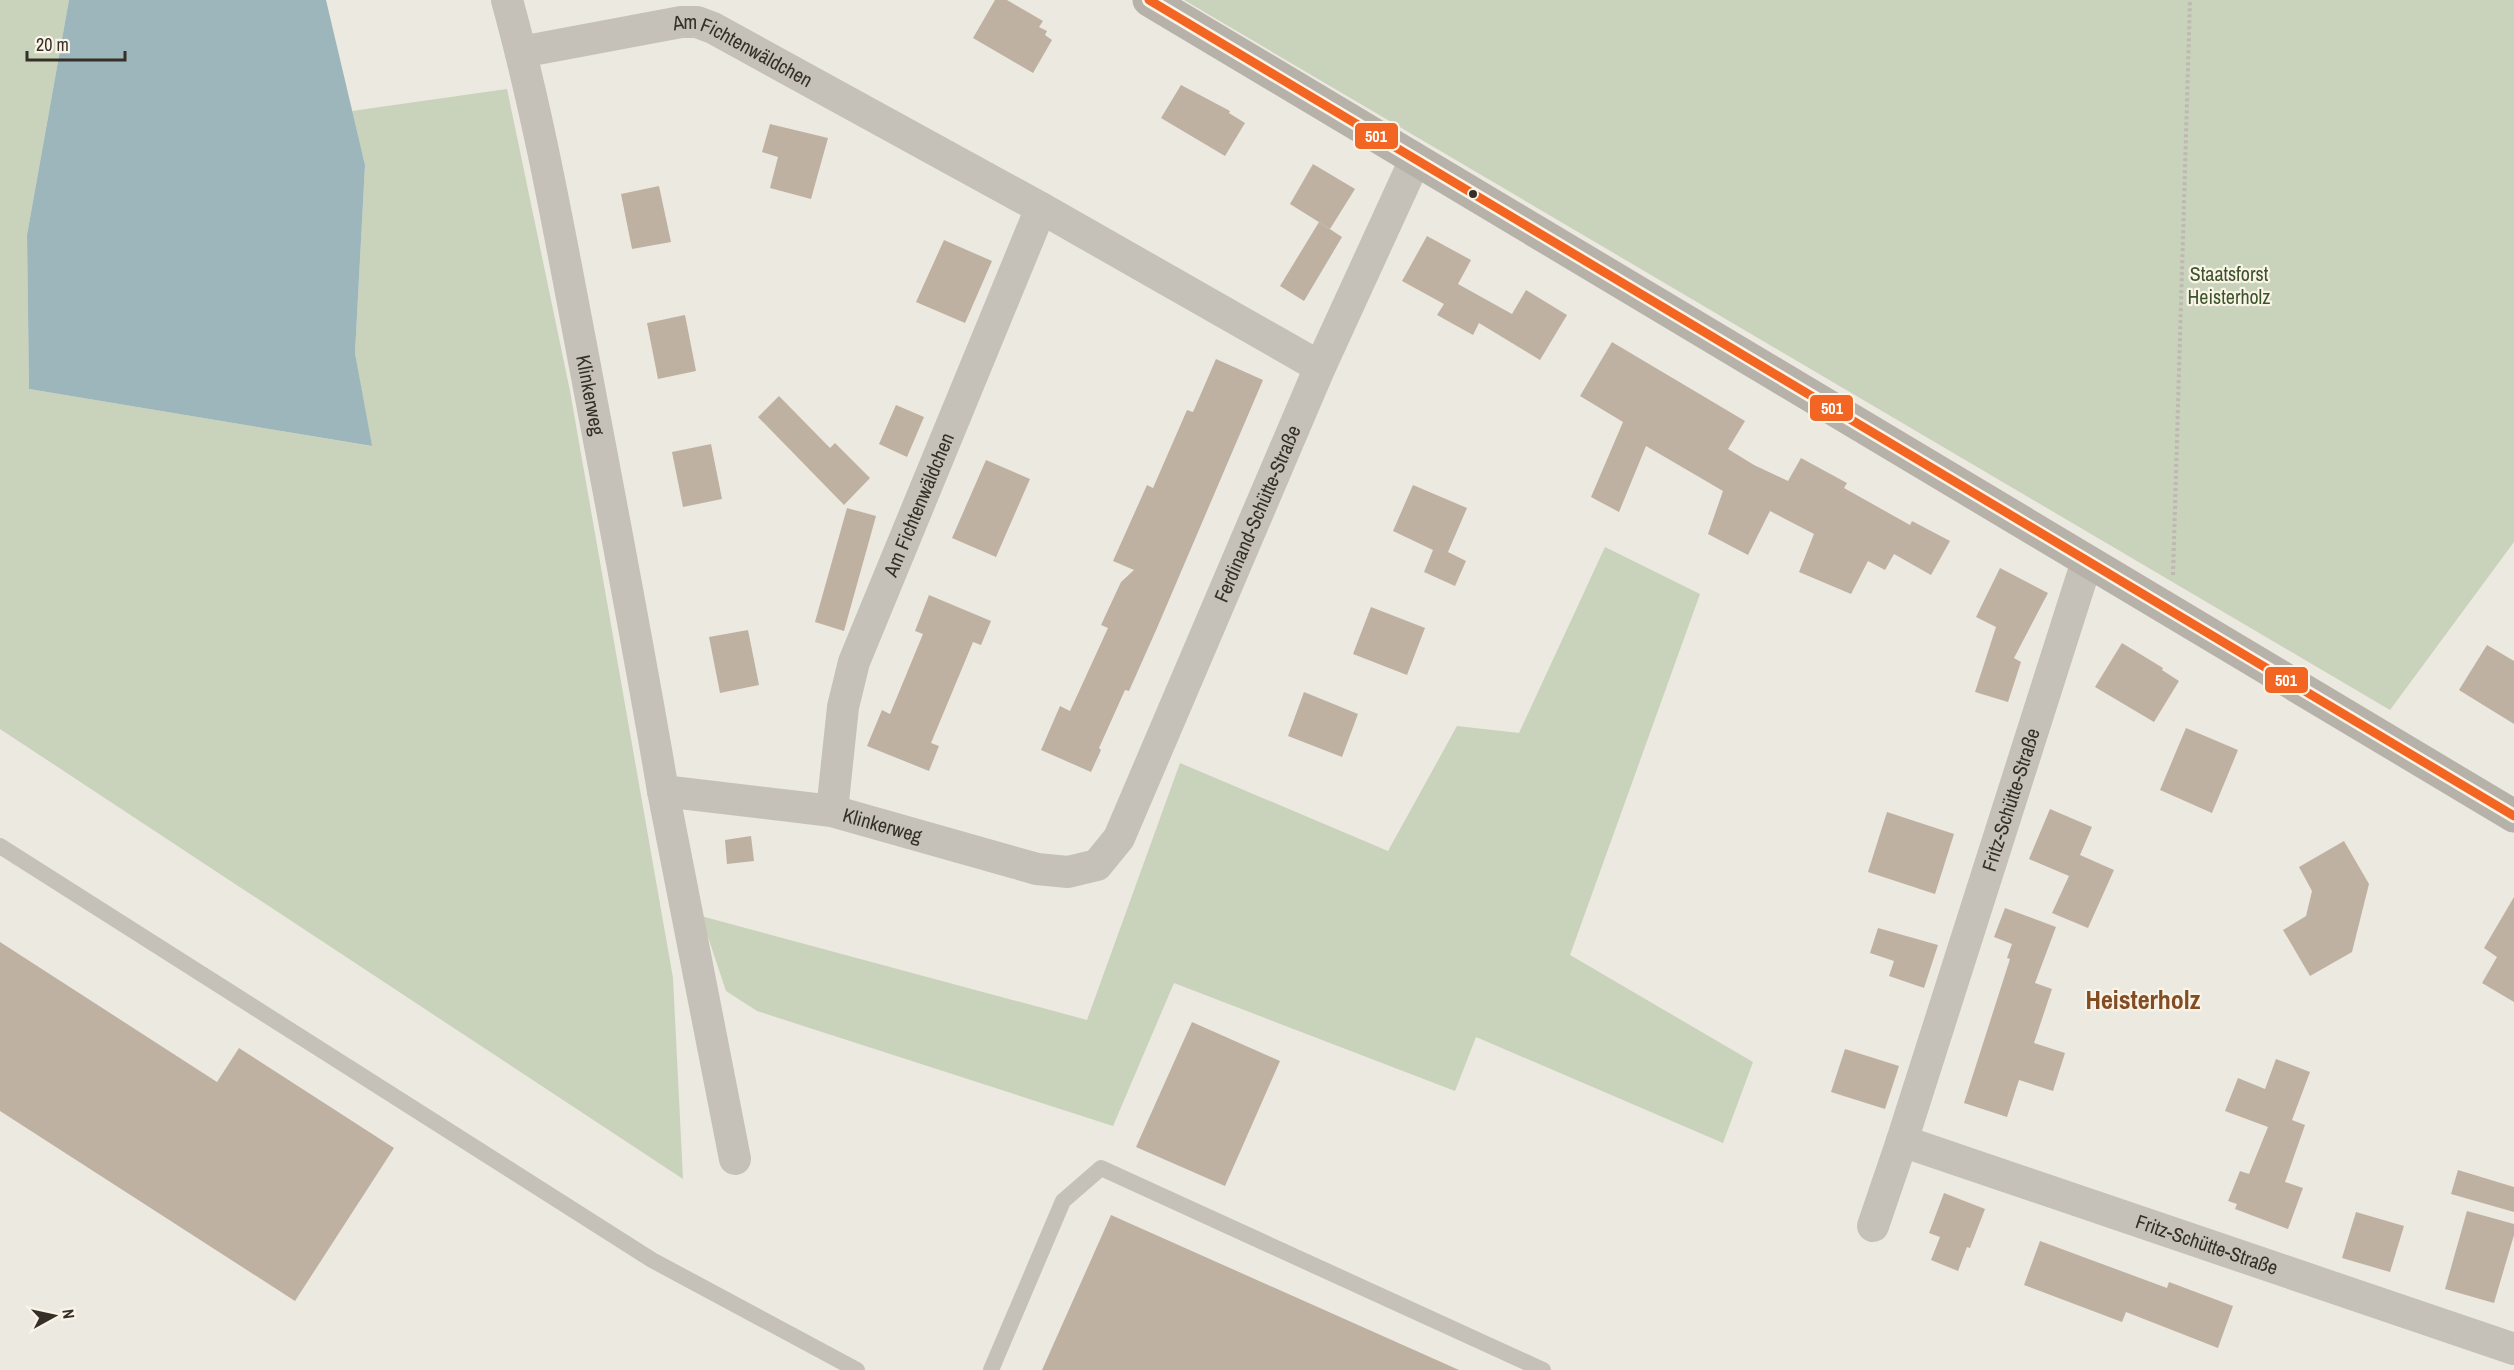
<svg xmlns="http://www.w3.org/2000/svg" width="2514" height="1370" font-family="'Archivo Narrow',sans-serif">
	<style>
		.green { fill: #c9d2ba }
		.water { fill: #9cb6bc }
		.building { fill: #bfb1a2 }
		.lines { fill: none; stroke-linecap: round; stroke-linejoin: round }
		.path { stroke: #beb9b1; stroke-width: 4; stroke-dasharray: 3 3; stroke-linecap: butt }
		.lane { stroke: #c5c1b9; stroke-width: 16 }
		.street { stroke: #c5c1b9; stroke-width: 32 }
		.secondary { stroke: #b6b1a9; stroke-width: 33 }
		.bus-1-casing { stroke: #f9f4e7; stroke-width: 14 }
		.bus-1 { stroke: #f26522; stroke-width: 9 }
		.bus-dot { fill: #352f27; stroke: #f9f4e7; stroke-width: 2 }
		.labels { text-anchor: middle; stroke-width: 4.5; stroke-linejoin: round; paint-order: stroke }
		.street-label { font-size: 20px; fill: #352f27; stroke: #f9f4e7 }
		.park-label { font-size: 20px; fill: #3c532c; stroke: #f9f4e7 }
		.district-label { font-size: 26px; font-weight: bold; fill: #824d23; stroke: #f9f4e7 }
		.line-badge { stroke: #f9f4e7; stroke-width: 2 }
		.badge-label { font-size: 16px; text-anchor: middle; font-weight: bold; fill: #fff }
	</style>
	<rect width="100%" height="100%" fill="#ece9e0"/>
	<g class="green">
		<polygon points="0,0 69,0 27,235 29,389 371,446 355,353 365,165 352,111 507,89 570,391 673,978 683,1179 0,729"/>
		<polygon points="1184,0 2514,0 2514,542 2390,710"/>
		<polygon points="1605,547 1700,594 1570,955 1753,1062 1723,1143 1476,1037 1455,1091 1174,983 1113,1126 757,1011 726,991 701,916 1087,1020 1180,763 1388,851 1457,726 1519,733"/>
	</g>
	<polygon class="water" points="69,0 326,0 365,165 355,353 372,446 29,389 27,235"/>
	<g class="building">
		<polygon points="995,0 1007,0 1043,21 1039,27 1047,31 1045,35 1052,40 1033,73 973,38"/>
		<polygon points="1181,85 1230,111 1229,113 1245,123 1225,156 1161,118"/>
		<polygon points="770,124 828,138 811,199 770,188 778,157 762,152"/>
		<polygon points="1313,164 1355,189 1330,229 1290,204"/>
		<polygon points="659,186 671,242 632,249 621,194"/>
		<polygon points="1319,222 1342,237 1304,301 1280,286"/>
		<polygon points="1427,236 1471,260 1458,284 1512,314 1526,290 1567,315 1540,360 1479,323 1473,335 1437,315 1444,304 1402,281"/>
		<polygon points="944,240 992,261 965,323 916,302"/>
		<polygon points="685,315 696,371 658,379 647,323"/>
		<polygon points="1612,342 1745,421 1728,449 1754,465 1788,481 1801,458 1847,483 1844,488 1910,525 1912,521 1950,541 1931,575 1894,554 1885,570 1868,561 1851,594 1799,572 1814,534 1770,511 1748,555 1708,534 1723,491 1646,446 1619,512 1591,497 1623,422 1580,396"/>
		<polygon points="1216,359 1263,380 1157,628 1129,691 1125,690 1099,748 1101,750 1091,772 1041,750 1060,706 1070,711 1108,628 1101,625 1121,582 1134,570 1113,561 1147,485 1153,488 1187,410 1193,412"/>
		<polygon points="779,396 830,448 835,443 870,478 844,505 758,417"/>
		<polygon points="896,405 924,417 907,457 879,444"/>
		<polygon points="711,444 722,499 683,507 672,452"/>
		<polygon points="986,460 1030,479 996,557 952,538"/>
		<polygon points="1413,485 1467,508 1448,552 1466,561 1455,586 1424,572 1433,550 1393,531"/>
		<polygon points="847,508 876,516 844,631 815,622"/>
		<polygon points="2000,568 2048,593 2014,658 2021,662 2008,702 1975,692 1996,627 1976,617"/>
		<polygon points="929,595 991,621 981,645 973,642 931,743 939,746 929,771 867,746 882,710 890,714 923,634 915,631"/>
		<polygon points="1371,607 1425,628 1407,675 1353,654"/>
		<polygon points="748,630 759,685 720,693 709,637"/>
		<polygon points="2122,643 2163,668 2162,670 2179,681 2154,722 2095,687"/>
		<polygon points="2487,645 2514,661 2514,724 2459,690"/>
		<polygon points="1304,692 1358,714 1342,757 1288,736"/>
		<polygon points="2186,728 2238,750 2212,813 2160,790"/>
		<polygon points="2050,809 2092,827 2080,855 2114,870 2088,928 2052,913 2069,876 2029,859"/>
		<polygon points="1887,812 1954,834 1935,894 1868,872"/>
		<polygon points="751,836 754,861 727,864 725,840"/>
		<polygon points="2344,841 2369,884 2352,952 2310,976 2283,930 2306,916 2312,891 2299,867"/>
		<polygon points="2514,897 2514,1002 2482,983 2497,957 2484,948"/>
		<polygon points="2005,908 2056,927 2035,983 2052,989 2034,1043 2065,1053 2053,1091 2019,1080 2007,1117 1964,1103 2010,959 2007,958 2012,944 1994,937"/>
		<polygon points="1878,928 1938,945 1924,988 1889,976 1894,961 1870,953"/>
		<polygon points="0,942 217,1082 239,1048 394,1148 295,1301 0,1111"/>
		<polygon points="1192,1022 1280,1061 1225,1186 1136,1147"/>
		<polygon points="1845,1049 1899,1066 1885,1109 1831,1092"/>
		<polygon points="2276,1059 2310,1072 2292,1120 2305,1125 2285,1182 2303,1188 2288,1229 2235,1209 2237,1204 2228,1201 2240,1171 2249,1174 2268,1127 2225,1111 2238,1078 2265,1089"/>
		<polygon points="2458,1170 2514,1187 2514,1212 2451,1194"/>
		<polygon points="1944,1193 1985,1209 1970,1248 1967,1247 1958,1271 1931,1260 1940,1237 1929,1233"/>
		<polygon points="2467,1211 2514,1224 2514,1235 2494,1303 2445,1289"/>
		<polygon points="2356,1212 2404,1226 2390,1272 2342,1258"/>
		<polygon points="1111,1215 1459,1370 1042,1370"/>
		<polygon points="2040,1241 2167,1288 2169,1282 2233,1306 2218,1348 2126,1312 2122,1322 2024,1285"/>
	</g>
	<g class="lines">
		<polyline class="path" points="2173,575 2190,0"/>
		<g class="lane">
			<polyline points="0,846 652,1260 857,1370"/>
			<polyline points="991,1370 1063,1201 1101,1168 1543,1370"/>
		</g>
		<g class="street">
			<path id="s1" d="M507,0c31,113 52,230 74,345 28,149 57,297 82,446l169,20 205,58 31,3 29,-7 22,-27 201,-471 95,-207"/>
			<path id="s2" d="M521,52l160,-30h16l16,6 328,180 279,159"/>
			<polyline points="663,791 735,1159"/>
			<path id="s3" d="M832,811l11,-104 11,-45 187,-454"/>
			<path id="s4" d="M1902,1141l612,208"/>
			<path id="s5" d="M1873,1226l29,-85 185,-580"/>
		</g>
		<polyline class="secondary" points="1149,0 2514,816"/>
		<g class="bus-1-casing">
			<polyline id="bus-1" points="1149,0 2514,816"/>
		</g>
		<use href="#bus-1" class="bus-1"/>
	</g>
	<circle class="bus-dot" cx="1473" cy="194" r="5"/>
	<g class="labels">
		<g class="street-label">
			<text dy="7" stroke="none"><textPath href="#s2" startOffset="231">Am Fichtenwäldchen</textPath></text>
			<text dy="7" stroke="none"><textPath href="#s1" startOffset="404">Klinkerweg</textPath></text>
			<text dy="7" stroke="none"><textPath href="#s3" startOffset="321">Am Fichtenwäldchen</textPath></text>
			<text dy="7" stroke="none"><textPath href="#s1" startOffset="1638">Ferdinand-Schütte-Straße</textPath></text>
			<text dy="7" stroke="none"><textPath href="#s5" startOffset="448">Fritz-Schütte-Straße</textPath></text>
			<text dy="7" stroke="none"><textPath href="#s1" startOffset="1029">Klinkerweg</textPath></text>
			<text dy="7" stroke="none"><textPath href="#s4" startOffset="322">Fritz-Schütte-Straße</textPath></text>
		</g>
		<g class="park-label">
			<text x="2229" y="281">Staatsforst<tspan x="2229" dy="23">Heisterholz</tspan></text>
		</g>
		<g class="district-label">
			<text x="2143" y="1009">Heisterholz</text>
		</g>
	</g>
	<g class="line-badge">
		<rect x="1354" y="122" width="45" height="28" rx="6" fill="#f26522"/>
		<rect x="1809" y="394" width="45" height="28" rx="6" fill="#f26522"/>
		<rect x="2264" y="666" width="45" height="28" rx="6" fill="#f26522"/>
	</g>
	<g class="badge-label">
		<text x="1376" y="142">501</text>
		<text x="1832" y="414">501</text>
		<text x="2286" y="686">501</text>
	</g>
	<g transform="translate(54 1316) rotate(82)" stroke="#f9f4e7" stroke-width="4.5" paint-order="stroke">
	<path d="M0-4.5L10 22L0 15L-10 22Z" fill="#352f27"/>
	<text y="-9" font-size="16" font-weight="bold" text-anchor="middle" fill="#352f27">N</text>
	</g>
	<path d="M27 51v9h98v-9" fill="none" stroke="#352f27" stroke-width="3"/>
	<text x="36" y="51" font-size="18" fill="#352f27" stroke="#f9f4e7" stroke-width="4.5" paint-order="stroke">20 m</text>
</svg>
